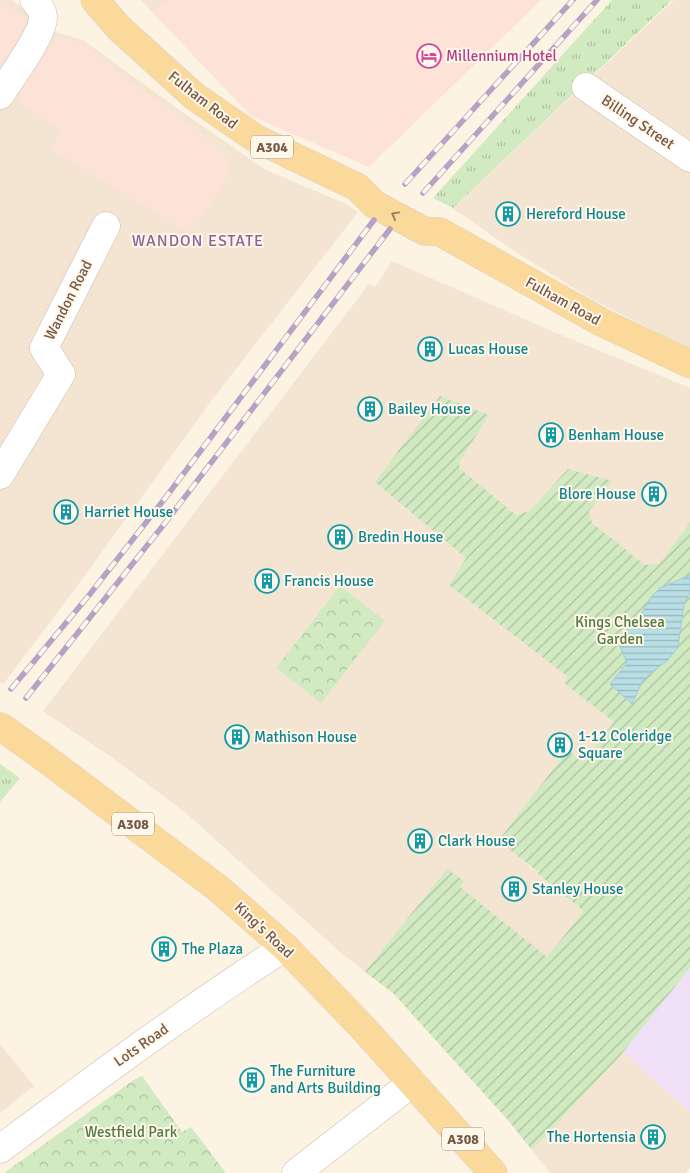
<svg xmlns="http://www.w3.org/2000/svg" width="690" height="1173" font-family="Signika,sans-serif">
	<style>
		.residential { fill: #f4e5d2 }
		.commercial { fill: #fde3d7 }
		.education { fill: #f0e0f8 }
		.grass { fill: url(#grass-tufts) }
		.forest { fill: url(#forest-crowns) }
		.garden { fill: url(#garden-furrows) }
		.water { fill: url(#water-rules); stroke: #9eced7 }
		.lines { fill: none; stroke-linecap: round; stroke-linejoin: round }
		.street-casing { stroke: #cfbdad; stroke-width: 29 }
		.secondary-casing { stroke: #d2bcaa; stroke-width: 29 }
		.primary-casing { stroke: #dbd4d0; stroke-width: 29 }
		.street { stroke: #fff; stroke-width: 28 }
		.secondary { stroke: #fff; stroke-width: 28 }
		.primary { stroke: #fbd99b; stroke-width: 28 }
		.rail-casing { stroke: #b5a2c5; stroke-width: 5.5 }
		.rail { stroke: #fff7e9; stroke-width: 4; stroke-dasharray: 11; stroke-linecap: butt }
		.primary-bridge-casing { stroke: #dbd4d0; stroke-width: 29; stroke-linecap: butt }
		.primary-bridge { stroke: #fbd99b; stroke-width: 28 }
		.oneway { stroke: #9c7f62 }
		.labels { text-anchor: middle; stroke-width: 4; stroke-linejoin: round; paint-order: stroke }
		.shield { fill: #fff7e9; stroke: #9e8879; stroke-width: 1 }
		.shield-label { font-size: 14px; font-weight: bold; fill: #745949 }
		.hotel-label { font-size: 15px; fill: #b23c85; stroke: #fff7e9; text-anchor: start }
		.street-label { font-size: 15px; fill: #745949; stroke: #fff7e9 }
		.culture-label { font-size: 15px; fill: #0d838f; stroke: #fff7e9; text-anchor: start }
		.park-label { font-size: 15px; fill: #517a42; stroke: #fff7e9 }
		.neighbourhood-label { font-size: 16px; letter-spacing: 1px; fill: #876598; stroke: #fff7e9 }
	</style>
	<defs>
		<pattern id="grass-tufts" width="24" height="20" patternUnits="userSpaceOnUse" patternTransform="scale(1.25)"><rect width="24" height="20" fill="#d1eac2"/><path d="M3 7l-1-3M5 7V3M7 7l1-3M15 17l-1-3M17 17v-4M19 17l1-3" fill="none" stroke="#aec1a0"/></pattern>
		<pattern id="forest-crowns" width="20" height="18" patternUnits="userSpaceOnUse" patternTransform="scale(1.25)"><rect width="20" height="18" fill="#d1eac2"/><path d="M2 6a3 3 0 1 1 6 0M12 15a3 3 0 1 1 6 0" fill="none" stroke="#aec1a0"/></pattern>
		<pattern id="garden-furrows" width="10" height="10" patternUnits="userSpaceOnUse" patternTransform="scale(1.25)"><rect width="10" height="10" fill="#d1eac2"/><path d="M-1 1l2-2M0 10L10 0M9 11l2-2" fill="none" stroke="#aec1a0"/></pattern>
		<pattern id="water-rules" width="6" height="5" patternUnits="userSpaceOnUse" patternTransform="scale(1.25)"><rect width="6" height="5" fill="#b8dee6"/><path d="M0 2.5h6" fill="none" stroke="#9ab7bc"/></pattern>
	</defs>
	<rect width="100%" height="100%" fill="#fcf3e3"/>
	<g class="residential">
		<polygon points="0,0 12,0 58,33 83,40 174,106 264,169 346,204 358,212 212,400 78,585 4,683 0,683"/>
		<polygon points="141,0 170,0 152,12"/>
		<polygon points="674,0 690,0 690,349 593,300 514,251 453,208"/>
		<polygon points="392,261 559,334 690,388 690,968 623,1052 690,1112 690,1168 686,1173 550,1173 507,1119 393,993 341,953 186,813 114,759 43,711 369,284 375,287"/>
		<polygon points="0,1044 34,1086 0,1113"/>
	</g>
	<g class="commercial">
		<polygon points="170,0 541,0 369,167 251,116 152,12"/>
		<polygon points="5,4 25,17 25,27 0,65 0,12"/>
		<polygon points="61,37 85,45 132,83 180,117 226,155 227,178 208,208 189,232 62,156 53,150 59,128 18,101 34,58"/>
	</g>
	<polygon class="education" points="690,968 690,1112 623,1052"/>
	<g class="grass">
		<polygon points="612,0 672,0 453,208 433,198"/>
		<polygon points="0,764 20,778 0,802"/>
	</g>
	<g class="forest">
		<polygon points="340,586 385,621 321,703 276,668"/>
		<polygon points="142,1076 182,1132 191,1127 226,1173 4,1173 135,1079"/>
	</g>
	<polygon class="garden" points="440,396 489,415 460,461 459,468 516,515 530,511 568,469 612,481 589,511 592,523 645,565 659,564 690,523 690,968 620,1056 532,1150 507,1119 393,993 365,972 447,869 464,881 460,887 547,957 584,911 538,874 539,872 498,841 568,750 583,762 614,722 564,683 568,677 449,585 466,558 375,482"/>
	<polygon class="water" points="690,575 690,593 684,604 678,647 668,660 653,671 642,682 632,704 610,684 627,663 620,647 622,634 640,616 651,597 660,588"/>
	<g class="lines">
		<g class="street-casing">
			<g id="street">
				<polyline points="586,87 690,158"/>
				<path d="M0,95c10,-16 44,-61 43,-78 0,-6 -5,-12 -9,-17"/>
				<polyline points="0,475 61,374 44,348 106,226"/>
				<polyline points="296,1173 412,1083"/>
			</g>
		</g>
		<g class="secondary-casing">
			<path id="secondary" d="M0,1149c94,-70 187,-139 285,-202"/>
		</g>
		<g class="primary-casing">
			<g id="primary">
				<polyline points="95,0 119,28 194,96 255,138 357,187 374,204 424,231 440,232 601,322 690,364"/>
				<polyline points="46,759 219,889 285,947 364,1029 493,1173"/>
			</g>
		</g>
		<use href="#street" class="street"/>
		<use href="#secondary" class="secondary"/>
		<use href="#primary" class="primary"/>
		<g class="rail-casing">
			<g id="rail">
				<polyline points="405,184 573,0"/>
				<polyline points="423,193 597,0"/>
				<polyline points="11,689 90,594 166,497 374,220"/>
				<polyline points="26,698 165,523 390,229"/>
			</g>
		</g>
		<use href="#rail" class="rail"/>
		<g class="primary-bridge-casing">
			<polyline id="primary-bridge" points="0,726 46,759"/>
		</g>
		<use href="#primary-bridge" class="primary-bridge"/>
	</g>
	<defs><path id="oneway-chevron" d="M-2-3.5L2.5 0L-2 3.5" fill="none" stroke-width="1.6" stroke-linecap="round" stroke-linejoin="round" transform="scale(1.25)"/></defs>
	<use class="oneway" href="#oneway-chevron" transform="translate(395 215) rotate(-151)"/>
	<defs>
		<g id="hotel-ring" transform="scale(1.25)"><circle r="9.5" fill="#fff7e9" stroke="#d1479c" stroke-width="1.5"/><path d="M-6-4.5h1.5V1H6V5H4.5V3h-9V5H-6ZM-4 0a1.8 1.8 0 1 1 3.6 0ZM.5 0V-2.5h3Q6-2.5 6 0Z" fill="#d1479c"/></g>
		<g id="building-ring" transform="scale(1.25)"><circle r="9.5" fill="#fff7e9" stroke="#0f9aa8" stroke-width="1.5"/><path d="M-4-6H4V6H1V3H-1V6H-4ZM-2.5-4.3h1.7v1.8h-1.7ZM.8-4.3h1.7v1.8H.8ZM-2.5-1h1.7V.8h-1.7ZM.8-1h1.7V.8H.8Z" fill="#0f9aa8"/></g>
	</defs>
	<g fill-rule="evenodd">
		<use href="#hotel-ring" x="429" y="56"/>
		<use href="#building-ring" x="508" y="214"/>
		<use href="#building-ring" x="430" y="349"/>
		<use href="#building-ring" x="370" y="409"/>
		<use href="#building-ring" x="551" y="435"/>
		<use href="#building-ring" x="654" y="494"/>
		<use href="#building-ring" x="66" y="512"/>
		<use href="#building-ring" x="340" y="537"/>
		<use href="#building-ring" x="267" y="581"/>
		<use href="#building-ring" x="237" y="737"/>
		<use href="#building-ring" x="560" y="745"/>
		<use href="#building-ring" x="420" y="841"/>
		<use href="#building-ring" x="514" y="889"/>
		<use href="#building-ring" x="164" y="949"/>
		<use href="#building-ring" x="252" y="1080"/>
		<use href="#building-ring" x="653" y="1137"/>
	</g>
	<g class="labels">
		<g class="shield">
			<rect x="251" y="135.5" width="42" height="23" rx="4"/>
			<rect x="112" y="812.5" width="42" height="23" rx="4"/>
			<rect x="442" y="1127.5" width="42" height="23" rx="4"/>
		</g>
		<g class="shield-label">
			<text x="272" y="152">A304</text>
			<text x="133" y="829">A308</text>
			<text x="463" y="1144">A308</text>
		</g>
		<g class="hotel-label">
			<text x="446" y="61">Millennium Hotel</text>
		</g>
		<g class="street-label">
			<text transform="translate(203 100) rotate(38)" y="5">Fulham Road</text>
			<text transform="translate(638 122) rotate(34)" y="5">Billing Street</text>
			<text transform="translate(68 300) rotate(-63)" y="5">Wandon Road</text>
			<text transform="translate(563 301) rotate(29)" y="5">Fulham Road</text>
			<text transform="translate(264 930) rotate(43)" y="5">King's Road</text>
			<text transform="translate(141 1045) rotate(-35)" y="5">Lots Road</text>
		</g>
		<g class="culture-label">
			<text x="526" y="219">Hereford House</text>
			<text x="448" y="354">Lucas House</text>
			<text x="388" y="414">Bailey House</text>
			<text x="568" y="440">Benham House</text>
			<text x="636" y="499" text-anchor="end">Blore House</text>
			<text x="84" y="517">Harriet House</text>
			<text x="358" y="542">Bredin House</text>
			<text x="284" y="586">Francis House</text>
			<text x="578" y="741">1-12 Coleridge<tspan x="578" dy="17">Square</tspan></text>
			<text x="254" y="742">Mathison House</text>
			<text x="438" y="846">Clark House</text>
			<text x="532" y="894">Stanley House</text>
			<text x="182" y="954">The Plaza</text>
			<text x="270" y="1076">The Furniture<tspan x="270" dy="17">and Arts Building</tspan></text>
			<text x="636" y="1142" text-anchor="end">The Hortensia</text>
		</g>
		<g class="park-label">
			<text x="620" y="627">Kings Chelsea<tspan x="620" dy="17">Garden</tspan></text>
			<text x="131" y="1137">Westfield Park</text>
		</g>
		<g class="neighbourhood-label">
			<text x="198" y="246">WANDON ESTATE</text>
		</g>
	</g>
</svg>
